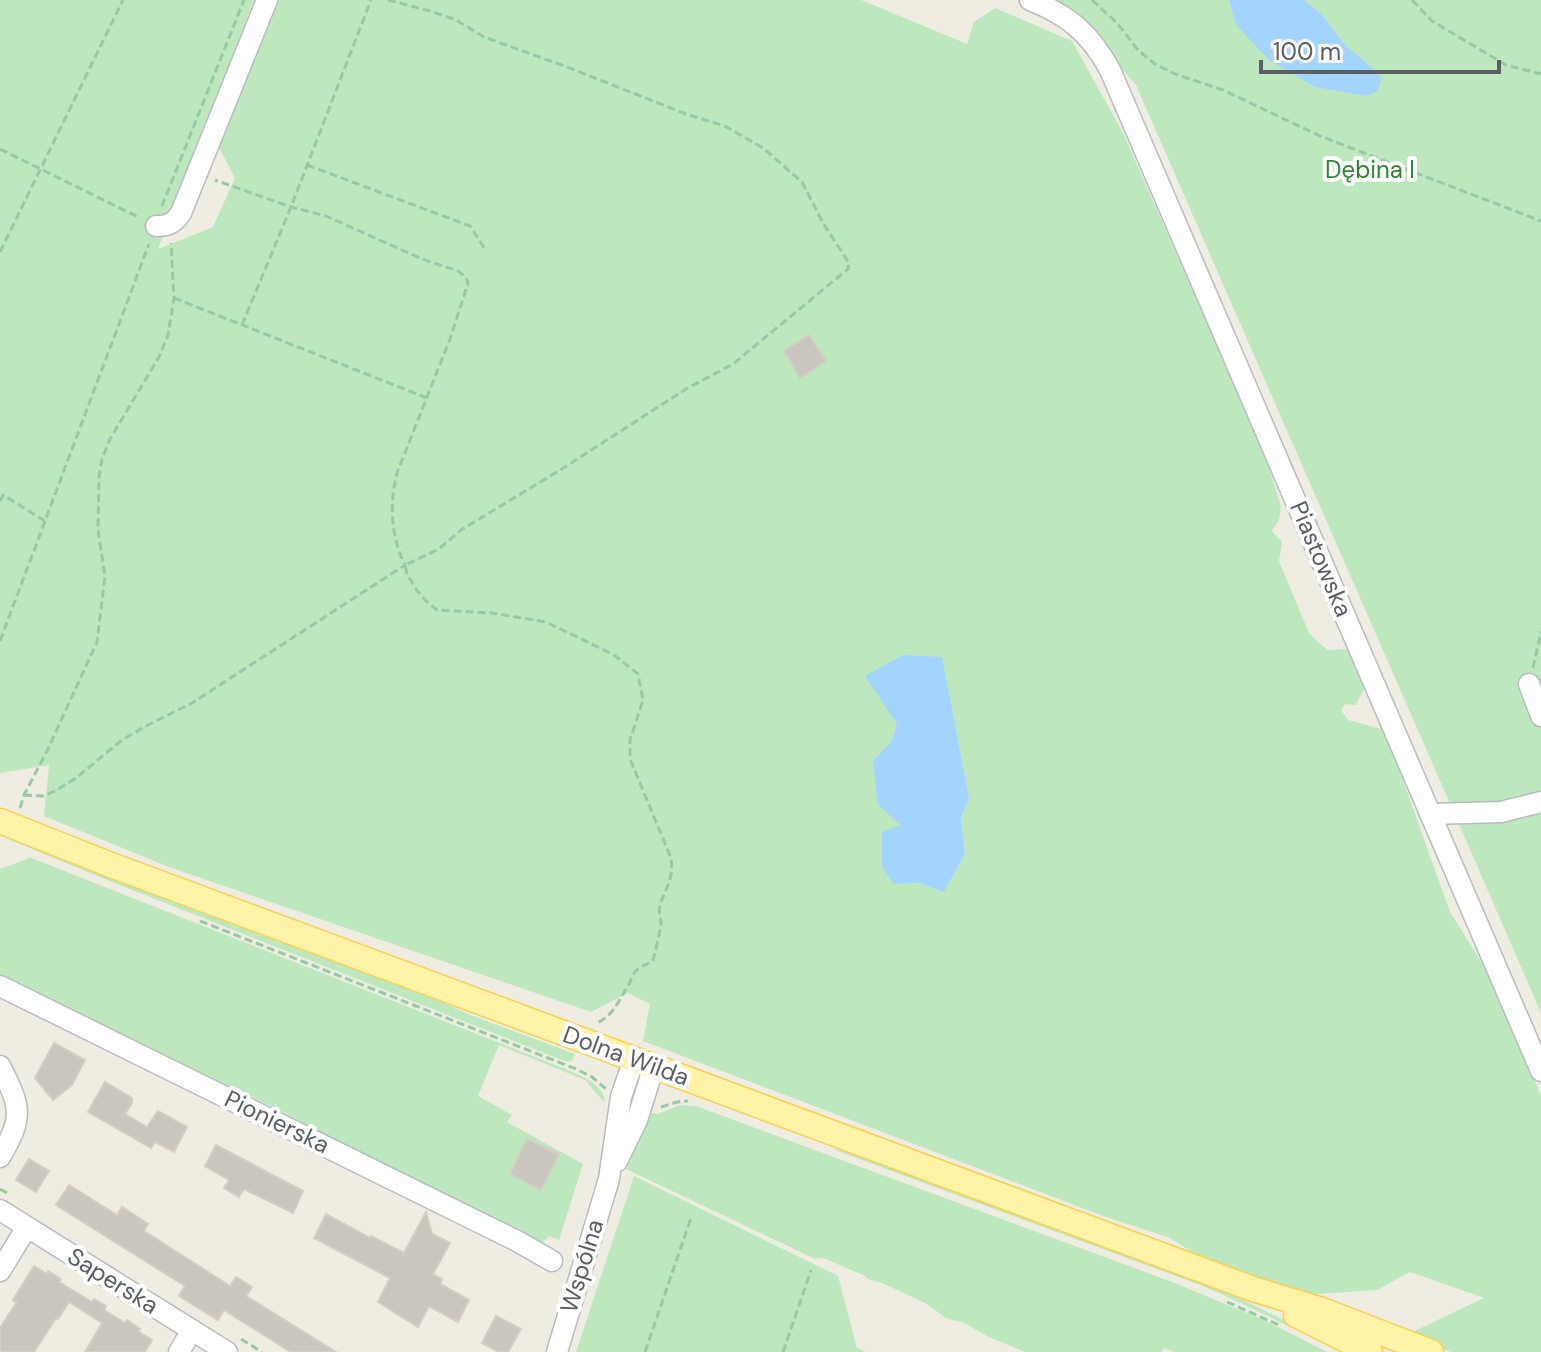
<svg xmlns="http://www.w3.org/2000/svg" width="1541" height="1352" font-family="'DM Sans',sans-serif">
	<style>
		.green { fill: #bde8be; fill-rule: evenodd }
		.water { fill: #a2d4ff }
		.building { fill: #c9c6bf; stroke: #d4cec0; stroke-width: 2 }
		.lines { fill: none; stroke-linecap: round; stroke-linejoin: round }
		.minor-casing { stroke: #b8bbc0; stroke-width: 23 }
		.major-casing { stroke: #f9ce51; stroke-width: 27 }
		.path { stroke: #96c9a5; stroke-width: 3; stroke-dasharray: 8 4; stroke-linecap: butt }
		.minor { stroke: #fff; stroke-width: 20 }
		.major { stroke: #fff3a7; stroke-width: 24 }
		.labels { text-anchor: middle; stroke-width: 8; stroke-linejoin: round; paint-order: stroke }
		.park-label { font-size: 24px; fill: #2f8636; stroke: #fff }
		.street-label { font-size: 24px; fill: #5b5f64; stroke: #fff }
	</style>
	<rect width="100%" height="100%" fill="#efece2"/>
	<g class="green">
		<path d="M0,0h254l-96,249 55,-22 22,-49 -16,-30 6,-23 50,-125h586l106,44 7,-22 21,-14 77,33 51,92 141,319 17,54 -2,14 -7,11 10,11 -3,19 30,72 18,17 21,-1 16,39 -8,17 -11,-1 -4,6 7,10 37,10 65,182 44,70 47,114v256h-90l-45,-17 78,-37 -74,-26 -33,18 -75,5 -105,-40 -29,-18 -62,-20 -463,-176 7,-37 -22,-11 -37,19 -422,-145 -125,-51 5,-51 -49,8zM809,335l17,26 -25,16 -17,-26zM897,724l72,74 -8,20 4,36 -21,38 -25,-9 -25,1 7,-59 -28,-63 18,-20z"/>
		<polygon points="1047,0 1541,0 1541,1013 1459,824 1463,820 1451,806 1136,85 1111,57"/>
		<polygon points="13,836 373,971 468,1014 575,1054 572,1061 569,1062 559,1059 102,878 8,839"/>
		<path d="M29,857l544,215c13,6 30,14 32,29h-2l-18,-21 -86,-35 -21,51 34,19 -5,7 76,42 -24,76 -10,-4 -8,9 -308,-158 -7,8 -226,-118v-108l27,-10z"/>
		<polygon points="680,1105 696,1106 1175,1283 1264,1320 1327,1352 1174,1352 1164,1348 1161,1352 1025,1352 989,1337 964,1323 946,1318 927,1304 882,1283 868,1279 863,1275 823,1258 815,1259 624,1168 643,1123 650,1113 658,1114"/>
		<polygon points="832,1149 863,1154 1162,1265 1232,1295 1351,1352 1341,1352 1241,1303 1203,1286"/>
		<polygon points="634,1176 838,1276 857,1348 866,1352 576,1352"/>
	</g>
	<g class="water">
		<polygon points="1229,0 1304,0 1320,13 1346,46 1370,66 1381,78 1378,91 1367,96 1315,87 1269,60 1236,25"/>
		<polygon points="903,655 942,657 969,798 961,818 965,854 944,892 919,883 894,884 882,867 882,832 901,825 878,805 873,761 891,742 897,724 865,676"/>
	</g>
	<g class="building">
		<polygon points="809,335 826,361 800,378 784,351"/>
		<polygon points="54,1043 85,1060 72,1085 53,1100 35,1078"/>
		<polygon points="105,1082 132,1098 132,1103 125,1114 147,1127 158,1111 187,1127 174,1152 155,1142 151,1148 88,1112"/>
		<polygon points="527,1139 559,1154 541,1190 510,1174"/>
		<polygon points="216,1145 303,1191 293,1213 244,1189 239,1197 224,1188 229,1180 205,1166"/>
		<polygon points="29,1159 49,1171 36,1192 16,1180"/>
		<polygon points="69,1185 117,1215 122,1207 148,1224 144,1231 230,1286 236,1277 252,1287 246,1296 336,1352 291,1352 224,1310 218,1320 179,1296 185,1286 56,1205"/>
		<polygon points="426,1212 432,1234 450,1243 433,1274 442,1279 440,1284 469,1300 458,1322 429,1306 418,1327 378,1302 390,1278 314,1238 326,1214 370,1238 371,1236 404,1253"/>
		<polygon points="34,1266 47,1274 48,1271 61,1279 59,1282 92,1302 94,1299 106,1306 104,1310 125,1323 127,1320 140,1329 138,1331 152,1340 145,1352 85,1352 102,1323 69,1302 58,1319 56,1318 34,1352 0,1352 0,1328 17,1302 13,1300"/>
		<polygon points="496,1316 521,1329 508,1352 499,1352 482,1343"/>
	</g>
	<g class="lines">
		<g class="minor-casing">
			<g id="minor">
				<path d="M1030,0c38,15 60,33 80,70l431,1001"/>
				<path d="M156,226c13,0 18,-3 25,-13l86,-213"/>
				<polyline points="1529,684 1541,716"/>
				<polyline points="1430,814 1501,812 1541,802"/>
				<polyline points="0,986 517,1241 552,1261"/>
				<path d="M0,1066c21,41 24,51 0,91"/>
				<polyline points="617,1161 637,1120 654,1066"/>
				<polyline points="0,1210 227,1352"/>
				<polyline points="0,1271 27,1227"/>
				<polyline points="179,1352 192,1330"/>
				<polyline points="557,1352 609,1179 621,1097 634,1059"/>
			</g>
		</g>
		<g class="major-casing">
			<g id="major">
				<polyline points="0,821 111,865 1253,1289 1322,1310 1431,1352"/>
				<polyline points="1296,1315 1370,1352"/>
			</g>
		</g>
		<g class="path">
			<path d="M388,0l42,11 26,9 28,17 83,30 119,47 39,12 38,22 39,34 21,41 26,40 -1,6 -115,95 -47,25 -121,78 -104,63 -22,19 -34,16 2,9 9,15 9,11 12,10 55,3 54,9 68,33 24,19 5,26 -13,40v19l41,99c3,21 -5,29 -11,47 -2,7 1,12 1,19 0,3 -7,34 -8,36 -4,5 -12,5 -16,10 -5,4 -6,11 -9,16 -10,15 -14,29 -31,37"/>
			<polyline points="1092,0 1117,23 1138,50 1155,64 1175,74 1223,90 1320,136 1541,221"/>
			<polyline points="1412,0 1432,21 1506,65 1541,74"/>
			<polyline points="0,149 140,218"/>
			<polyline points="307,165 470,226 485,249"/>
			<polyline points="162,206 244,0"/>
			<polyline points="0,252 123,0"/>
			<polyline points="174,298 427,398"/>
			<polyline points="242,325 291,207 371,0"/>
			<polyline points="0,501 3,495 45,521"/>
			<polyline points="0,641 149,244"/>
			<polyline points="1533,668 1541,631"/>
			<path d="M24,795l19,1 14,-6 19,-12 46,-38 24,-14 46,-23 213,-138c-14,-28 -16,-61 -8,-92l53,-134 18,-56 -2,-6 -8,-6 -36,-12 -96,-43 -35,-9 -76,-27"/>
			<polyline points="20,808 24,795 48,749 97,642 105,576 98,530 99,476 102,459 110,439 159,357 168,335 174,298 171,243"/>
			<polyline points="200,921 576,1069 592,1077 606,1089"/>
			<polyline points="661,1107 677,1102 688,1101"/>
			<polyline points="0,1189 7,1193"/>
			<polyline points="1227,1302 1279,1325"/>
			<polyline points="241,1339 262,1352"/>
			<polyline points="645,1352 691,1218"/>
			<polyline points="783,1352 811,1270"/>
		</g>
		<use href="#minor" class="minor"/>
		<use href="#major" class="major"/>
	</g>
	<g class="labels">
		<g class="park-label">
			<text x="1370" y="178">Dębina I</text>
		</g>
		<g class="street-label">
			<text transform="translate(1321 559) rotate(67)" y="8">Piastowska</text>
			<text transform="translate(626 1056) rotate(20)" y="8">Dolna Wilda</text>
			<text transform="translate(277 1122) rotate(26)" y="8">Pionierska</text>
			<text transform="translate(582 1266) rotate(-73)" y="8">Wspólna</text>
			<text transform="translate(113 1281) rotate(32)" y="8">Saperska</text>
		</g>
	</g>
	<path d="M1261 60v12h238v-12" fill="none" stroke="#5b5f64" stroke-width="4"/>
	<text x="1273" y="60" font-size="24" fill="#5b5f64" stroke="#ffffff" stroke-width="6" paint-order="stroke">100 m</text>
</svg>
